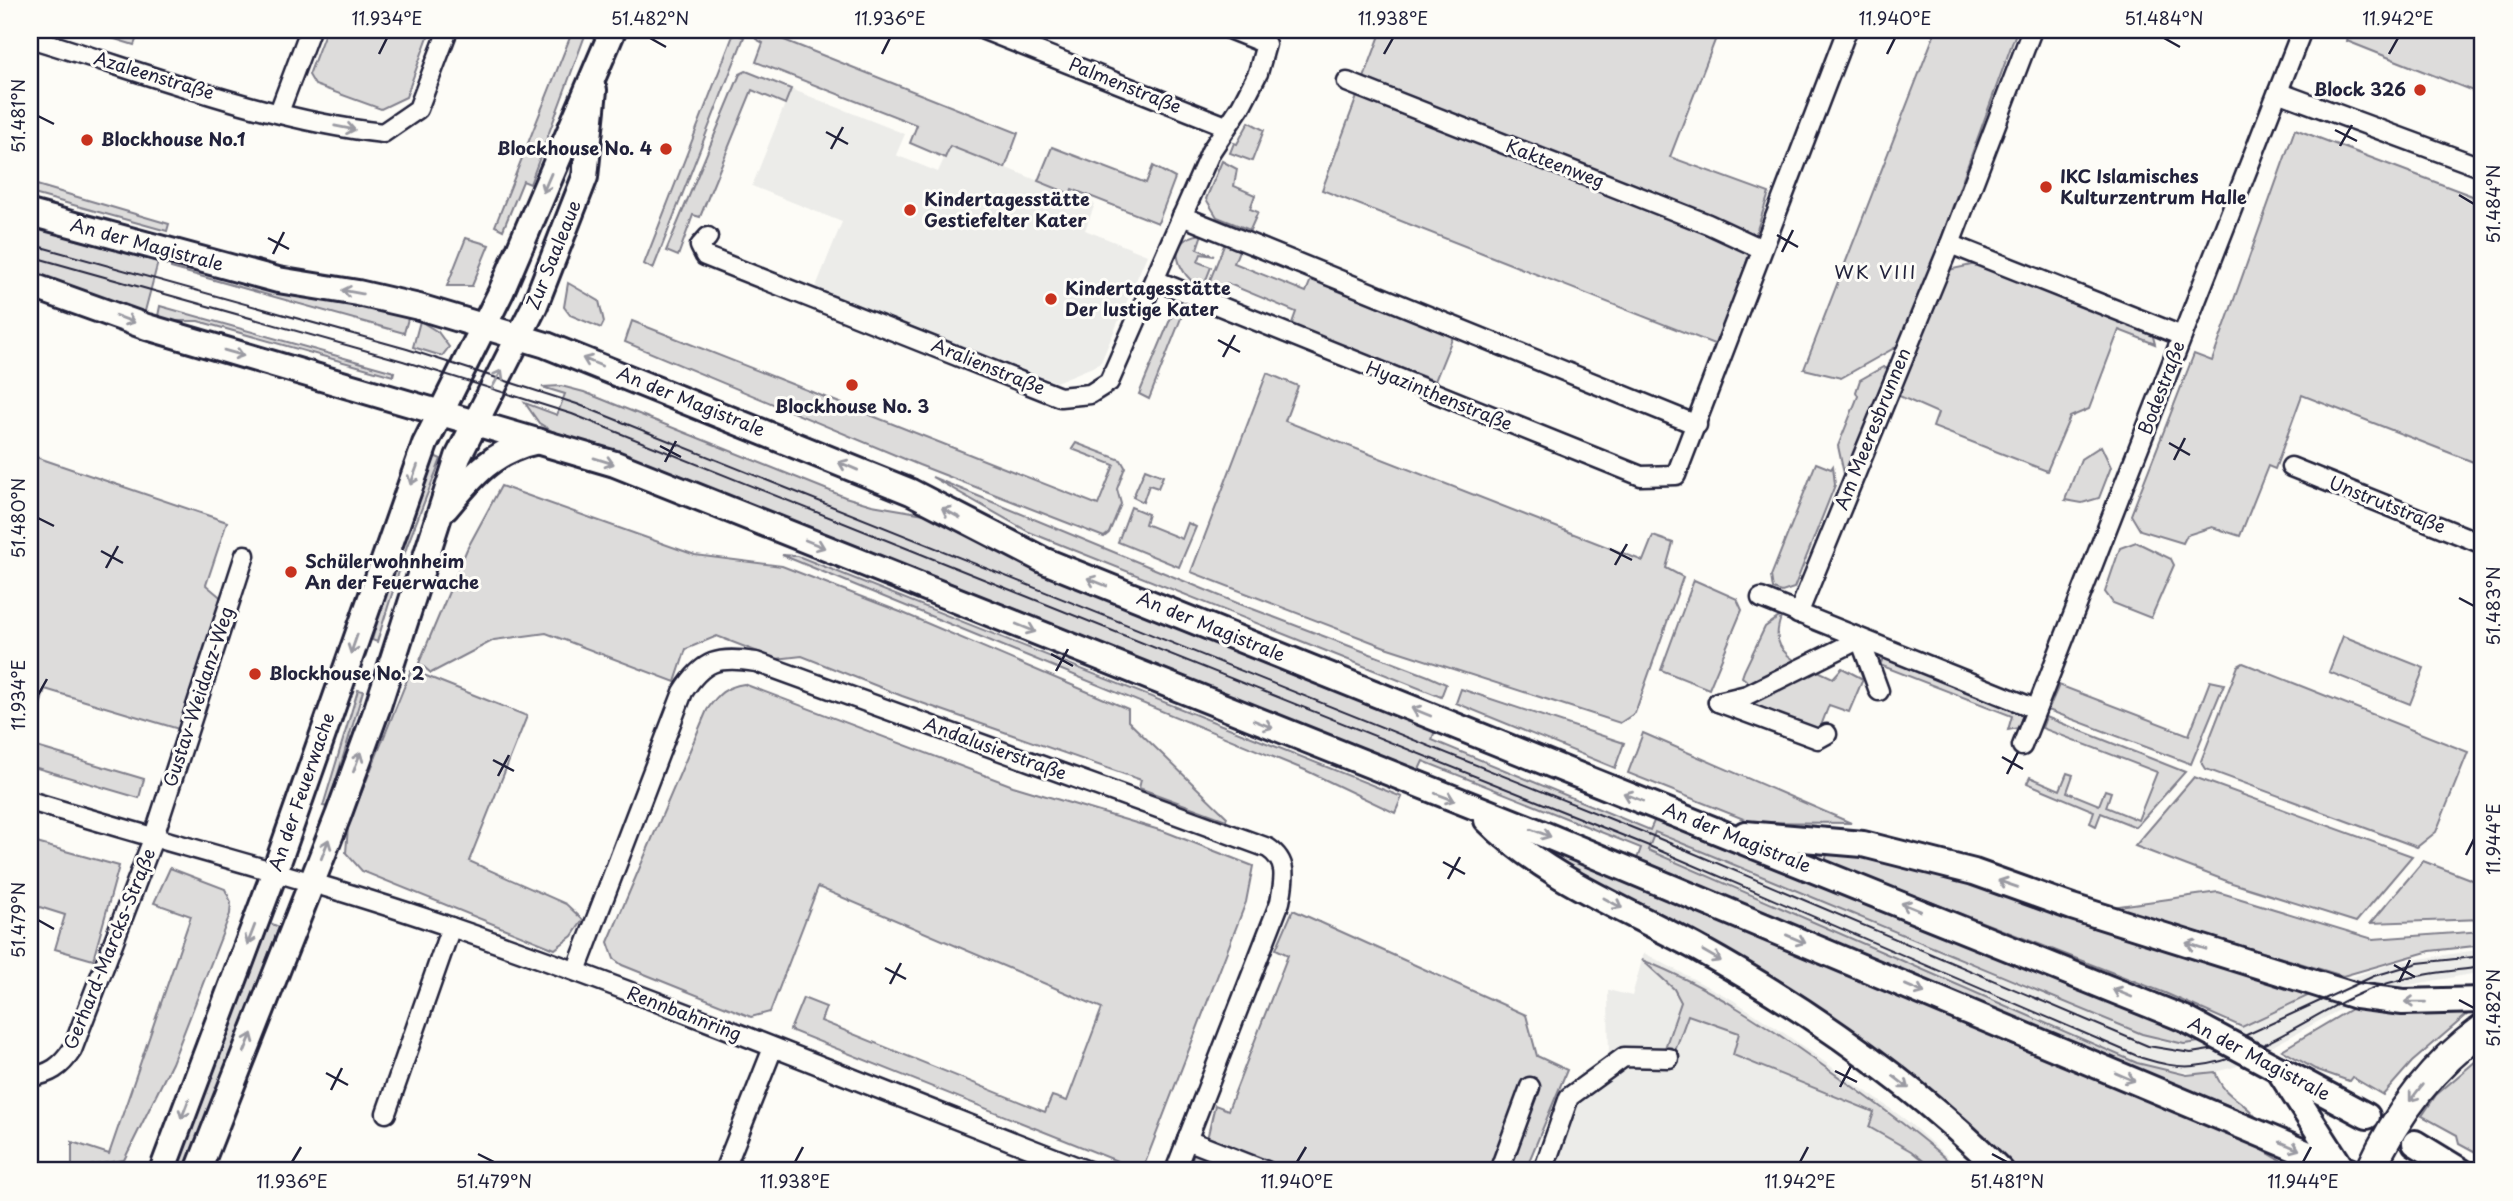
<svg xmlns="http://www.w3.org/2000/svg" width="2513" height="1201" font-family="'Playpen Sans',sans-serif">
	<style>
		.built { fill: #ecece9 }
		.green { fill: #dddcdb; stroke: #807f8b; stroke-width: 2 }
		.lines { fill: none; stroke-linecap: round; stroke-linejoin: round }
		.street-casing { stroke: #22223b; stroke-width: 23 }
		.secondary-casing { stroke: #22223b; stroke-width: 30 }
		.primary-casing { stroke: #22223b; stroke-width: 33 }
		.street { stroke: #fdfcf7; stroke-width: 18 }
		.secondary { stroke: #fdfcf7; stroke-width: 24 }
		.primary { stroke: #fdfcf7; stroke-width: 28 }
		.tram { stroke: #22223b; stroke-width: 2 }
		.secondary-bridge-casing { stroke: #22223b; stroke-width: 30; stroke-linecap: butt }
		.secondary-bridge { stroke: #fdfcf7; stroke-width: 24 }
		.oneway { stroke: #9a9aa2 }
		.ticks { fill: none; stroke: #22223b; stroke-width: 2.5 }
		.poi-dot { fill: #c8321e; stroke: #fdfcf7; stroke-width: 2.5 }
		.labels { text-anchor: middle; stroke-width: 6; stroke-linejoin: round; paint-order: stroke }
		.street-label { font-size: 18px; fill: #22223b; stroke: #fdfcf7 }
		.poi-label { font-size: 18px; font-weight: bold; fill: #22223b; stroke: #fdfcf7; text-anchor: start }
		.neighbourhood-label { font-size: 19px; letter-spacing: 2px; fill: #22223b; stroke: #fdfcf7 }
		.neatline { fill: none; stroke: #22223b; stroke-width: 2.5 }
		.ticks-label { font-size: 18px; text-anchor: middle; fill: #22223b }
	</style>
	<rect width="100%" height="100%" fill="#fdfcf7"/>
	<filter id="ink" filterUnits="userSpaceOnUse"><feTurbulence type="fractalNoise" baseFrequency=".0143" numOctaves="2"/><feDisplacementMap in="SourceGraphic" scale="14" xChannelSelector="R" yChannelSelector="G"/><feConvolveMatrix kernelMatrix="1 2 1 2 8 2 1 2 1" color-interpolation-filters="sRGB"/></filter>
	<g filter="url(#ink)">
		<g class="built">
			<polygon points="791,89 905,134 896,155 938,172 950,145 1095,204 1085,230 1147,255 1100,364 1056,382 815,289 842,222 752,186"/>
			<polygon points="1654,832 2162,1041 2197,1044 2242,1027 2335,983 2394,963 2483,949 2483,972 2386,989 2350,1004 2235,1067 2206,1074 2162,1070 2137,1063 1647,850"/>
			<polygon points="1644,953 1733,1000 1784,1033 1906,1120 1963,1171 1543,1171 1569,1097 1609,1066 1608,990 1632,996"/>
		</g>
		<g class="green">
			<polygon points="86,30 140,30 134,45"/>
			<polygon points="326,30 430,31 406,97 381,109 315,85 309,75"/>
			<polygon points="573,30 587,30 530,184 523,181 503,230 495,226"/>
			<polygon points="759,30 1018,133 1005,168 950,146 945,158 910,143 917,125 756,62 763,43 756,39"/>
			<polygon points="1382,30 1719,30 1670,157 1769,193 1719,346 1322,190"/>
			<polygon points="1936,30 2017,30 1903,343 1841,378 1804,369"/>
			<polygon points="2349,30 2483,30 2483,95 2347,41"/>
			<polygon points="734,33 744,37 653,269 644,264"/>
			<polygon points="746,71 791,89 785,104 752,90 700,217 693,215 678,256 666,251 740,74"/>
			<polygon points="1249,122 1264,130 1252,161 1230,153 1234,143 1237,144"/>
			<polygon points="2295,129 2483,200 2483,471 2480,470 2481,465 2302,395 2275,469 2268,466 2240,536 2212,527 2187,535 2183,543 2140,530 2131,515 2194,354 2212,361"/>
			<polygon points="1052,147 1146,183 1153,166 1175,178 1158,223 1072,189 1070,194 1038,181"/>
			<polygon points="1222,161 1237,169 1234,186 1255,195 1250,209 1258,212 1250,230 1217,217 1206,199"/>
			<polygon points="30,183 169,224 167,231 30,193"/>
			<polygon points="30,223 158,262 144,315 75,287 30,274"/>
			<path d="M1202,234l-5,15 17,7 -13,-2 -3,8 13,5 -9,23c-23,-16 -41,-50 0,-56z"/>
			<polygon points="466,238 489,245 472,286 447,286"/>
			<polygon points="1225,243 1240,248 1234,263 1306,292 1312,277 1454,334 1435,381 1291,326 1296,312 1227,283 1221,297 1206,290"/>
			<polygon points="171,264 253,286 409,315 404,333 171,268"/>
			<polygon points="1976,264 2152,333 2155,344 2119,330 2089,409 2070,417 2047,471 1933,427 1938,413 1897,395 1948,270"/>
			<polygon points="568,283 599,301 604,322 601,328 570,315 564,307"/>
			<polygon points="1177,303 1185,308 1149,399 1139,394"/>
			<polygon points="160,306 394,372 393,376 198,321 157,321"/>
			<polygon points="420,321 438,332 449,347 442,356 413,347"/>
			<polygon points="632,321 1098,505 1114,465 1072,449 1076,443 1121,460 1125,467 1117,489 1121,504 1109,533 1104,537 919,465 625,342"/>
			<polygon points="1883,367 1891,370 1846,483 1838,446 1858,396 1856,392 1860,380"/>
			<polygon points="1267,373 1298,386 1285,421 1643,561 1653,536 1673,543 1666,568 1683,577 1635,713 1620,723 1385,647 1191,572"/>
			<path d="M561,386l23,6 261,105 27,8 58,10 57,31 75,33 373,151 -3,10 218,90 5,-11 478,192 68,31 -17,2 -42,-10 -487,-202 -7,18 489,213 50,12 28,-3c10,27 25,25 40,44l-216,-86 -402,-171 4,-11 -218,-87 -5,11 -752,-302 -114,-39 -13,-8 -14,-20 32,12 8,-21 -23,-7z"/>
			<polygon points="2101,446 2111,467 2099,498 2082,503 2065,500 2081,459"/>
			<polygon points="30,455 227,522 206,585 224,600 182,730 45,689 30,739"/>
			<polygon points="434,456 441,459 407,546 377,642 372,640 389,580"/>
			<polygon points="1816,463 1831,469 1833,466 1835,485 1794,588 1782,592 1773,589 1771,576"/>
			<polygon points="1145,469 1163,476 1158,488 1149,485 1143,502 1133,497"/>
			<polygon points="932,477 1237,603 1428,676 1446,684 1441,697 1029,532"/>
			<polygon points="501,486 695,555 782,566 903,613 1128,709 1128,721 1227,817 1226,820 1139,788 1141,780 902,696 802,656 776,659 717,636 686,649 675,682 546,633 494,640 431,673 419,663 467,549"/>
			<polygon points="1131,507 1148,514 1145,524 1182,539 1188,523 1196,527 1179,567 1118,542"/>
			<polygon points="2136,542 2171,559 2174,565 2151,618 2113,603 2105,592 2120,548"/>
			<polygon points="782,555 798,556 1402,797 1395,813 1305,770"/>
			<polygon points="1694,580 1737,599 1742,610 1709,689 1661,670"/>
			<path d="M1782,615c-8,20 -6,33 12,45l-3,9 -39,16 -10,-8 2,-6 21,-44z"/>
			<polygon points="2343,636 2424,668 2410,704 2329,672"/>
			<polygon points="1885,654 2025,711 2018,728 2008,730 2012,716 1880,665"/>
			<polygon points="2243,663 2468,752 2436,832 2417,847 2206,769 2201,761 2238,666"/>
			<polygon points="1842,668 1863,679 1849,712 1829,705 1819,731 1751,703 1816,670 1833,678"/>
			<polygon points="411,670 527,716 469,861 566,904 583,920 572,936 555,949 362,871 346,853 348,826"/>
			<polygon points="2210,681 2224,684 2191,764 2048,710 2059,685 2189,735"/>
			<path d="M744,684l269,102 153,46 87,34 -7,36 -104,269 -352,-141 13,-32 23,9 -5,14 224,91 7,-16 15,5 35,-93 -284,-121 -48,125 -19,5 -129,-52 -8,-6 -6,-17 99,-232c11,-16 18,-23 37,-26z"/>
			<polygon points="1461,689 1624,743 1615,768 1456,703"/>
			<polygon points="358,690 363,691 328,807 323,806"/>
			<polygon points="2046,717 2185,772 2136,827 2101,813 2096,826 2090,823 2094,811 2027,783 2030,777 2060,790 2067,773 2073,775 2067,792 2099,805 2105,790 2111,792 2106,807 2138,820 2157,772 2042,728"/>
			<polygon points="1643,733 1851,823 1751,822 1628,773"/>
			<polygon points="30,745 144,779 139,798 30,766"/>
			<polygon points="2194,777 2412,856 2356,922 2232,883 2135,846"/>
			<polygon points="33,842 119,866 93,960 55,949 65,915 30,904 30,854"/>
			<polygon points="1828,852 1886,858 1947,872 2314,993 2242,1027 2165,993 1825,861"/>
			<polygon points="1562,854 2247,1141 2299,1171 2018,1171 1948,1105 1892,1061 1736,957 1558,860"/>
			<polygon points="2423,861 2483,884 2483,919 2371,923"/>
			<polygon points="170,868 225,889 231,902 230,914 172,1063 124,1160 72,1169 72,1142 109,1154 191,916 154,903"/>
			<polygon points="2218,892 2373,939 2483,931 2483,945 2430,951 2343,976 2112,907"/>
			<polygon points="1293,910 1526,1015 1537,1056 1567,1070 1525,1171 1190,1171 1193,1154 1204,1152 1215,1105 1228,1110 1288,955 1276,949"/>
			<polygon points="270,923 279,927 185,1171 172,1171"/>
			<path d="M1642,960c67,26 129,68 187,110 46,32 90,64 131,101h-24l-25,-20 -42,-24 5,-15 -141,-57 6,-22 -51,-18 -13,36h-11l17,-49 -7,-13z"/>
			<polygon points="2356,1006 2466,1008 2469,1013 2412,1062 2383,1095 2352,1077 2349,1081 2315,1069 2282,1050"/>
			<polygon points="2483,1055 2483,1156 2459,1143 2457,1135 2422,1116 2436,1095"/>
		</g>
		<g class="lines">
			<g class="street-casing">
				<g id="street">
					<polyline points="984,30 1226,126"/>
					<path d="M30,38c111,33 239,83 353,95l35,-24 30,-79"/>
					<polyline points="1347,82 1708,224 1762,249"/>
					<polyline points="2278,92 2483,168"/>
					<polyline points="279,112 310,30"/>
					<polyline points="1182,216 1697,425"/>
					<polyline points="708,237 700,246 705,256 1060,397 1090,394 1109,382 1211,151 1241,106 1258,73 1266,44 1231,30"/>
					<polyline points="1950,244 2182,336"/>
					<polyline points="1155,280 1641,476 1676,475 1847,30"/>
					<polyline points="2291,467 2483,544"/>
					<polyline points="1761,598 2036,709"/>
					<polyline points="1798,614 1950,244 2032,30"/>
					<polyline points="1718,702 1747,695 1860,639 1879,691"/>
					<polyline points="1718,702 1818,739 1827,734"/>
					<polyline points="2022,746 2302,30"/>
					<path d="M30,801c140,43 282,78 421,126 215,74 425,162 637,244"/>
					<path d="M576,971l107,-279c20,-32 35,-36 73,-30l512,186c21,14 16,32 12,54l-105,269"/>
					<path d="M30,1077c20,-3 31,-10 42,-27l81,-211 92,-284"/>
					<polyline points="386,1113 451,927"/>
					<polyline points="1187,1140 1266,1171"/>
					<polyline points="724,1171 773,1048"/>
					<polyline points="1499,1171 1530,1087"/>
					<polyline points="1543,1171 1569,1097 1624,1057 1669,1058"/>
				</g>
			</g>
			<g class="secondary-casing">
				<g id="secondary">
					<polyline points="30,213 278,280 358,293 419,307 546,345 911,492 1045,561 2185,1019"/>
					<polyline points="30,285 147,327 615,464 1548,836 2349,1171"/>
					<path d="M446,508c27,-33 48,-58 92,-67"/>
					<path d="M1487,820c58,58 141,90 212,129 110,61 213,133 302,222"/>
					<polyline points="1745,834 1863,844 1974,872 2072,907 2356,996 2403,1002 2483,1000"/>
					<polyline points="2278,1069 2341,1167"/>
					<polyline points="2281,1070 2367,1116"/>
					<polyline points="2415,1143 2461,1171"/>
					<polyline points="162,1171 275,871 425,444 501,292 613,30"/>
					<polyline points="198,1171 338,816 377,709 458,457 535,305 585,177 594,90"/>
				</g>
			</g>
			<g class="primary-casing">
				<path id="primary" d="M2370,1171c26,-57 62,-105 113,-142"/>
			</g>
			<use href="#street" class="street"/>
			<use href="#secondary" class="secondary"/>
			<use href="#primary" class="primary"/>
			<g class="tram">
				<polyline points="30,244 407,349 577,404 1653,836 2148,1046 2191,1053 2216,1049 2374,976 2418,963 2483,956"/>
				<path d="M30,256l373,105 169,53 1077,432 493,212c17,5 34,10 52,8 64,-5 124,-59 185,-80 33,-11 69,-15 104,-19"/>
			</g>
			<g class="secondary-bridge-casing">
				<polyline id="secondary-bridge" points="2185,1019 2278,1069"/>
			</g>
			<use href="#secondary-bridge" class="secondary-bridge"/>
		</g>
		<defs><path id="oneway-shaft" d="M-6 0H5M1.5-3L5.5 0L1.5 3" fill="none" stroke-width="1.6" stroke-linecap="round" stroke-linejoin="round" transform="scale(1.75)"/></defs>
		<g class="oneway">
			<use href="#oneway-shaft" transform="translate(345 128) rotate(11)"/>
			<use href="#oneway-shaft" transform="translate(547 183) rotate(113)"/>
			<use href="#oneway-shaft" transform="translate(352 292) rotate(-170)"/>
			<use href="#oneway-shaft" transform="translate(125 319) rotate(21)"/>
			<use href="#oneway-shaft" transform="translate(234 353) rotate(16)"/>
			<use href="#oneway-shaft" transform="translate(592 362) rotate(-158)"/>
			<use href="#oneway-shaft" transform="translate(497 379) rotate(-61)"/>
			<use href="#oneway-shaft" transform="translate(604 461) rotate(17)"/>
			<use href="#oneway-shaft" transform="translate(848 466) rotate(-157)"/>
			<use href="#oneway-shaft" transform="translate(414 475) rotate(110)"/>
			<use href="#oneway-shaft" transform="translate(951 513) rotate(-152)"/>
			<use href="#oneway-shaft" transform="translate(815 544) rotate(22)"/>
			<use href="#oneway-shaft" transform="translate(1097 582) rotate(-158)"/>
			<use href="#oneway-shaft" transform="translate(1026 628) rotate(22)"/>
			<use href="#oneway-shaft" transform="translate(354 644) rotate(109)"/>
			<use href="#oneway-shaft" transform="translate(1421 712) rotate(-158)"/>
			<use href="#oneway-shaft" transform="translate(1263 724) rotate(22)"/>
			<use href="#oneway-shaft" transform="translate(357 762) rotate(-70)"/>
			<use href="#oneway-shaft" transform="translate(1445 797) rotate(21)"/>
			<use href="#oneway-shaft" transform="translate(1633 797) rotate(-158)"/>
			<use href="#oneway-shaft" transform="translate(1541 833) rotate(21)"/>
			<use href="#oneway-shaft" transform="translate(325 849) rotate(-69)"/>
			<use href="#oneway-shaft" transform="translate(2008 884) rotate(-161)"/>
			<use href="#oneway-shaft" transform="translate(1613 903) rotate(29)"/>
			<use href="#oneway-shaft" transform="translate(1911 907) rotate(-158)"/>
			<use href="#oneway-shaft" transform="translate(251 935) rotate(111)"/>
			<use href="#oneway-shaft" transform="translate(1796 939) rotate(23)"/>
			<use href="#oneway-shaft" transform="translate(2196 946) rotate(-162)"/>
			<use href="#oneway-shaft" transform="translate(1712 956) rotate(30)"/>
			<use href="#oneway-shaft" transform="translate(1915 989) rotate(23)"/>
			<use href="#oneway-shaft" transform="translate(2122 993) rotate(-158)"/>
			<use href="#oneway-shaft" transform="translate(2415 1002) rotate(-179)"/>
			<use href="#oneway-shaft" transform="translate(248 1043) rotate(-68)"/>
			<use href="#oneway-shaft" transform="translate(2125 1077) rotate(23)"/>
			<use href="#oneway-shaft" transform="translate(1901 1082) rotate(38)"/>
			<use href="#oneway-shaft" transform="translate(2416 1093) rotate(127)"/>
			<use href="#oneway-shaft" transform="translate(185 1109) rotate(111)"/>
			<use href="#oneway-shaft" transform="translate(2290 1146) rotate(23)"/>
		</g>
	</g>
	<path class="ticks" d="M650,38l16,9M2164,38l16,9M379,54l8,-16M882,54l8,-16M1384,54l9,-16M1887,54l8,-16M2389,54l9,-16M38,116l16,8M2335,130l22,11M826,132l22,12M2340,146l12,-21M831,149l12,-22M2459,195l15,9M1777,235l21,12M268,238l21,11M1782,252l11,-22M273,254l11,-22M1218,340l22,12M1223,357l12,-22M2169,443l21,12M660,446l21,11M2174,460l11,-22M665,462l11,-21M38,518l16,8M1610,549l22,11M101,551l22,12M1615,565l12,-21M106,568l12,-22M2459,598l15,8M1051,654l22,12M1056,671l12,-22M38,695l9,-16M2002,757l21,12M493,760l21,11M2007,774l11,-22M498,776l11,-21M2466,855l8,-16M1443,862l22,12M1448,879l12,-22M38,920l16,9M2394,965l21,12M885,968l21,11M2399,982l11,-22M890,984l11,-21M2459,1000l15,8M1835,1071l22,11M326,1073l22,12M1840,1087l11,-21M331,1090l11,-22M478,1154l16,8M1992,1154l15,8M292,1162l9,-15M795,1162l8,-15M1297,1162l9,-15M1800,1162l8,-15M2303,1162l8,-15"/>
	<g class="poi-dot">
		<circle cx="2420" cy="90" r="7"/>
		<circle cx="87" cy="140" r="7"/>
		<circle cx="666" cy="149" r="7"/>
		<circle cx="2046" cy="187" r="7"/>
		<circle cx="910" cy="210" r="7"/>
		<circle cx="1051" cy="299" r="7"/>
		<circle cx="852" cy="385" r="7"/>
		<circle cx="291" cy="572" r="7"/>
		<circle cx="255" cy="674" r="7"/>
	</g>
	<g class="labels">
		<g class="street-label">
			<text transform="translate(154 76) rotate(17)" y="6">Azaleenstraße</text>
			<text transform="translate(1125 86) rotate(22)" y="6">Palmenstraße</text>
			<text transform="translate(1555 164) rotate(21)" y="6">Kakteenweg</text>
			<text transform="translate(147 245) rotate(15)" y="6">An der Magistrale</text>
			<text transform="translate(554 255) rotate(-68)" y="6">Zur Saaleaue</text>
			<text transform="translate(988 367) rotate(22)" y="6">Aralienstraße</text>
			<text transform="translate(2162 388) rotate(-69)" y="6">Bodestraße</text>
			<text transform="translate(1439 396) rotate(22)" y="6">Hyazinthenstraße</text>
			<text transform="translate(691 402) rotate(22)" y="6">An der Magistrale</text>
			<text transform="translate(1873 429) rotate(-68)" y="6">Am Meeresbrunnen</text>
			<text transform="translate(2387 505) rotate(22)" y="6">Unstrutstraße</text>
			<text transform="translate(1211 627) rotate(22)" y="6">An der Magistrale</text>
			<text transform="translate(199 697) rotate(-72)" y="6">Gustav-Weidanz-Weg</text>
			<text transform="translate(995 749) rotate(20)" y="6">Andalusierstraße</text>
			<text transform="translate(302 792) rotate(-71)" y="6">An der Feuerwache</text>
			<text transform="translate(1737 838) rotate(22)" y="6">An der Magistrale</text>
			<text transform="translate(110 949) rotate(-68)" y="6">Gerhard-Marcks-Straße</text>
			<text transform="translate(684 1014) rotate(21)" y="6">Rennbahnring</text>
			<text transform="translate(2259 1059) rotate(28)" y="6">An der Magistrale</text>
		</g>
		<g class="poi-label">
			<text x="2406" y="96" text-anchor="end">Block 326</text>
			<text x="101" y="146">Blockhouse No.1</text>
			<text x="652" y="155" text-anchor="end">Blockhouse No. 4</text>
			<text x="2060" y="183">IKC Islamisches<tspan x="2060" dy="21">Kulturzentrum Halle</tspan></text>
			<text x="924" y="206">Kindertagesstätte<tspan x="924" dy="21">Gestiefelter Kater</tspan></text>
			<text x="1065" y="295">Kindertagesstätte<tspan x="1065" dy="21">Der lustige Kater</tspan></text>
			<text x="852" y="413" text-anchor="middle">Blockhouse No. 3</text>
			<text x="305" y="568">Schülerwohnheim<tspan x="305" dy="21">An der Feuerwache</tspan></text>
			<text x="269" y="680">Blockhouse No. 2</text>
		</g>
		<g class="neighbourhood-label">
			<text x="1876" y="279">WK VIII</text>
		</g>
	</g>
	<rect width="2513" height="1201" fill="none" stroke="#fdfcf7" stroke-width="77"/>
	<rect x="38" y="38" width="2436" height="1124" class="neatline"/>
	<g class="ticks-label">
		<text x="387" y="25">11.934°E</text>
		<text x="650" y="25">51.482°N</text>
		<text x="890" y="25">11.936°E</text>
		<text x="1393" y="25">11.938°E</text>
		<text x="1895" y="25">11.940°E</text>
		<text x="2164" y="25">51.484°N</text>
		<text x="2398" y="25">11.942°E</text>
		<text transform="translate(19 116) rotate(-90)" y="6">51.481°N</text>
		<text transform="translate(2494 204) rotate(-90)" y="6">51.484°N</text>
		<text transform="translate(19 518) rotate(-90)" y="6">51.480°N</text>
		<text transform="translate(2494 606) rotate(-90)" y="6">51.483°N</text>
		<text transform="translate(19 695) rotate(-90)" y="6">11.934°E</text>
		<text transform="translate(2494 839) rotate(-90)" y="6">11.944°E</text>
		<text transform="translate(19 920) rotate(-90)" y="6">51.479°N</text>
		<text transform="translate(2494 1008) rotate(-90)" y="6">51.482°N</text>
		<text x="292" y="1188">11.936°E</text>
		<text x="494" y="1188">51.479°N</text>
		<text x="795" y="1188">11.938°E</text>
		<text x="1297" y="1188">11.940°E</text>
		<text x="1800" y="1188">11.942°E</text>
		<text x="2007" y="1188">51.481°N</text>
		<text x="2303" y="1188">11.944°E</text>
	</g>
</svg>
